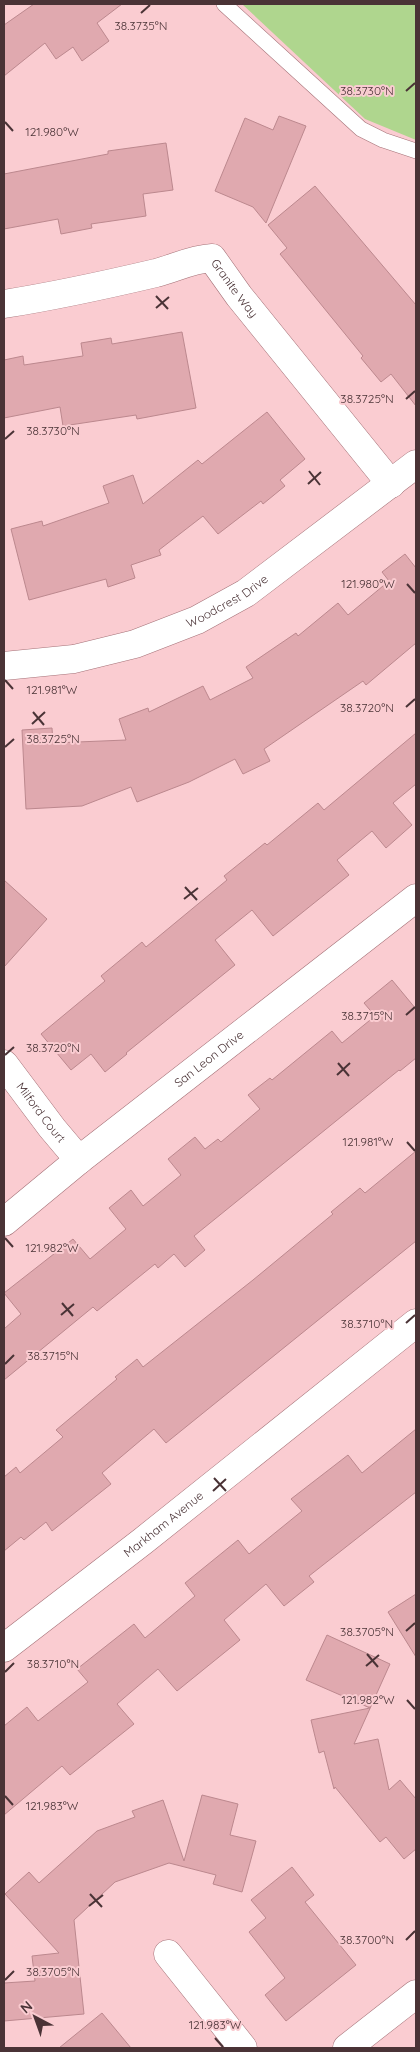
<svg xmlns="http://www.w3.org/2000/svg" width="420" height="2052" font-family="Quicksand,sans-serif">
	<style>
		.green { fill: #afd68e }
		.building { fill: #e0a9af; stroke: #bc888e }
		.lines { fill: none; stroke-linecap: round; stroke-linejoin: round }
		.service-casing { stroke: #a57278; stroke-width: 16 }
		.minor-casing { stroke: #a57278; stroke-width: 29 }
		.tertiary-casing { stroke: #a57278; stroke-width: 29 }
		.service { stroke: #fff; stroke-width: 15 }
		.minor { stroke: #fff; stroke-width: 28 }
		.tertiary { stroke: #fff; stroke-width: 28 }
		.ticks { fill: none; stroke: #4a3336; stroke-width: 2 }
		.labels { text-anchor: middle; stroke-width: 4; stroke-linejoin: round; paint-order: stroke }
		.street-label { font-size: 12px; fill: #4a3336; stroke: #faccd1 }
		.ticks-label { font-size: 12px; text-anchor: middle; fill: #4a3336; stroke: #faccd1; stroke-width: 4; stroke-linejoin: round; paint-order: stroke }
	</style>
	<rect width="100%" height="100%" fill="#faccd1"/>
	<polygon class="green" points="242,4 416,4 416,140 365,119"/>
	<g class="building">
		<polygon points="34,4 122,4 97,23 109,41 82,61 73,47 56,59 45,43 4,76 4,25"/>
		<polygon points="279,116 306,126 266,223 253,207 215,191 245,118 273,130"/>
		<polygon points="166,143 173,190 143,194 146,216 91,224 92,228 61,234 58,219 4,229 4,174 108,154 108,151"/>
		<polygon points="315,186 416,305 416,406 391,374 381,382 361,358 363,356 280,254 287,248 268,225"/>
		<polygon points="182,332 196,408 137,419 136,415 63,426 60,407 4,418 4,360 23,356 24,365 83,356 81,343 111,338 112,344"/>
		<polygon points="267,412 305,459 280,480 285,486 263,504 261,501 218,534 203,516 159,550 161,555 131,565 135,578 108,587 106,579 29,600 11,529 42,521 43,526 109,503 103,486 133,475 143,504 198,460 202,464"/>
		<polygon points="405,554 416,568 416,643 366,685 363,681 264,749 270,761 243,774 235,759 189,782 137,802 131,787 82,806 26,809 22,730 52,728 53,743 126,740 119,719 148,708 149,712 203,686 210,700 253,678 246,667 296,633 298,636 338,603 348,615 389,581 382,572"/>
		<polygon points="416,733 416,784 393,803 412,825 386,848 372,831 337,860 349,875 273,936 252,910 215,940 235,965 126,1053 127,1054 105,1072 91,1054 71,1070 41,1034 105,981 101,976 142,942 146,947 227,880 224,876 265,843 267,845 318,803 324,810"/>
		<polygon points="4,880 47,919 4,967"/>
		<polygon points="392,980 416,1009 416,1058 400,1071 399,1070 194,1236 205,1250 185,1267 174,1254 158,1268 155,1264 97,1311 93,1307 4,1380 4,1329 21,1314 4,1293 73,1239 90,1259 126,1229 109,1208 131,1190 143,1206 181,1175 168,1159 195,1137 205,1149 218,1139 221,1142 260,1109 248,1095 270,1078 272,1080 332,1031 342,1043 375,1016 364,1003"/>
		<polygon points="416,1151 416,1241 166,1443 154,1429 102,1473 111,1484 52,1531 46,1522 24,1540 21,1537 4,1551 4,1477 16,1467 20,1473 63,1437 56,1430 117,1379 115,1377 137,1359 143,1367 253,1280 333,1214 331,1212 360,1188 365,1193"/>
		<polygon points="416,1429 416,1492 309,1576 314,1582 284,1606 266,1584 224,1620 240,1640 177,1691 158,1669 117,1704 134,1724 70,1775 62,1766 4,1815 4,1726 27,1707 38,1721 88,1682 77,1669 134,1624 145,1638 195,1596 185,1583 238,1540 249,1554 302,1511 291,1499 348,1455 362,1473"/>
		<polygon points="416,1594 416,1657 388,1612"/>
		<polygon points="327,1635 390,1664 354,1744 378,1739 389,1790 400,1780 416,1799 416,1849 404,1859 386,1837 380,1842 335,1787 334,1789 324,1751 319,1753 311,1720 370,1708 306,1680"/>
		<polygon points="202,1795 238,1804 230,1835 256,1841 242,1892 213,1884 216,1875 169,1863 115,1882 74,1920 84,2014 4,2021 4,1983 35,1981 32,1956 59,1953 5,1894 29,1872 39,1883 97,1831 135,1817 132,1811 163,1800 184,1861"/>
		<polygon points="292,1867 314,1895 305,1902 356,1965 286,2021 265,1995 285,1978 249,1932 266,1918 251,1900"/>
		<polygon points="102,2013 131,2048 59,2048"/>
	</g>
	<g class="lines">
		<g class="service-casing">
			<polyline id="service" points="224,4 361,129 383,140 416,151"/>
		</g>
		<g class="minor-casing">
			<g id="minor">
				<path id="s1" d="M4,304c51,-8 101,-19 152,-31 19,-5 36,-14 56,-15l27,38 152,188"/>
				<path id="s2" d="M4,1064l48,64 27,32"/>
				<path id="s3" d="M4,1222l75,-62 337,-262"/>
				<polyline points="168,1954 243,2048"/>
				<polyline points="347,2048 416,1994"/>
			</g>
		</g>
		<g class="tertiary-casing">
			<g id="tertiary">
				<path id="s4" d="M4,666l70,-7 61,-15 62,-24 49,-27 170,-129"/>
				<path id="s5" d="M4,1648l139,-107 273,-218"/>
			</g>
		</g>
		<use href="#service" class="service"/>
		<use href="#minor" class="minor"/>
		<use href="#tertiary" class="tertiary"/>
	</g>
	<path class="ticks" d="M141,13l9,-8M406,91l9,-8M5,122l8,9M156,296l12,13M156,308l13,-11M406,399l9,-8M5,439l9,-8M309,471l11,14M308,484l13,-12M407,584l8,9M5,680l8,9M406,707l9,-8M33,712l11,13M32,724l13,-12M5,747l9,-8M185,887l12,13M184,899l14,-11M406,1015l9,-8M5,1055l9,-8M338,1063l11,13M337,1075l13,-12M407,1142l8,9M5,1238l8,9M62,1303l11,13M61,1315l13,-11M406,1323l9,-8M5,1364l9,-9M214,1478l12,13M213,1491l13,-12M406,1631l9,-8M367,1654l11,13M366,1666l13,-11M5,1672l9,-9M407,1700l8,9M5,1796l8,9M90,1894l12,13M89,1906l14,-11M406,1940l9,-9M5,1980l9,-9M215,2038l8,9"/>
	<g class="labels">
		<g class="street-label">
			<text dy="4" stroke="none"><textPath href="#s1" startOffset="251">Granite Way</textPath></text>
			<text dy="4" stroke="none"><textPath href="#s4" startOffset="235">Woodcrest Drive</textPath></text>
			<text dy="4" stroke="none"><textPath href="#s3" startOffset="262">San Leon Drive</textPath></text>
			<text dy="4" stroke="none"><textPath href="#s2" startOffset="61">Milford Court</textPath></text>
			<text dy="4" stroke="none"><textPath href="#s5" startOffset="202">Markham Avenue</textPath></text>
		</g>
	</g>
	<g class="ticks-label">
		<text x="141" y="30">38.3735°N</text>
		<text x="367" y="95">38.3730°N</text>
		<text x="52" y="136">121.980°W</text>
		<text x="367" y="403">38.3725°N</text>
		<text x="53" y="435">38.3730°N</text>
		<text x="368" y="588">121.980°W</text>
		<text x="52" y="694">121.981°W</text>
		<text x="367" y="712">38.3720°N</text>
		<text x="53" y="743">38.3725°N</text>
		<text x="367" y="1020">38.3715°N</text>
		<text x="53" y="1052">38.3720°N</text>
		<text x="368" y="1146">121.981°W</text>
		<text x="52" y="1252">121.982°W</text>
		<text x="367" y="1328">38.3710°N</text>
		<text x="53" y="1360">38.3715°N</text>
		<text x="367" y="1636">38.3705°N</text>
		<text x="53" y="1668">38.3710°N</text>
		<text x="368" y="1704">121.982°W</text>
		<text x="52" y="1810">121.983°W</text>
		<text x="367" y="1944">38.3700°N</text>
		<text x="53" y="1976">38.3705°N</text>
		<text x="215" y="2029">121.983°W</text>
	</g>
	<rect width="420" height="2052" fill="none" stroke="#4a3336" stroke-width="10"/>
	<g transform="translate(35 2017) rotate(319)" stroke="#faccd1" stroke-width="4" paint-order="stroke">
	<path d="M0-4L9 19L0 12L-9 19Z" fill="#4a3336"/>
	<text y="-8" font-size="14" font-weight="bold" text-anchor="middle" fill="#4a3336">N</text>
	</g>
</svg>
